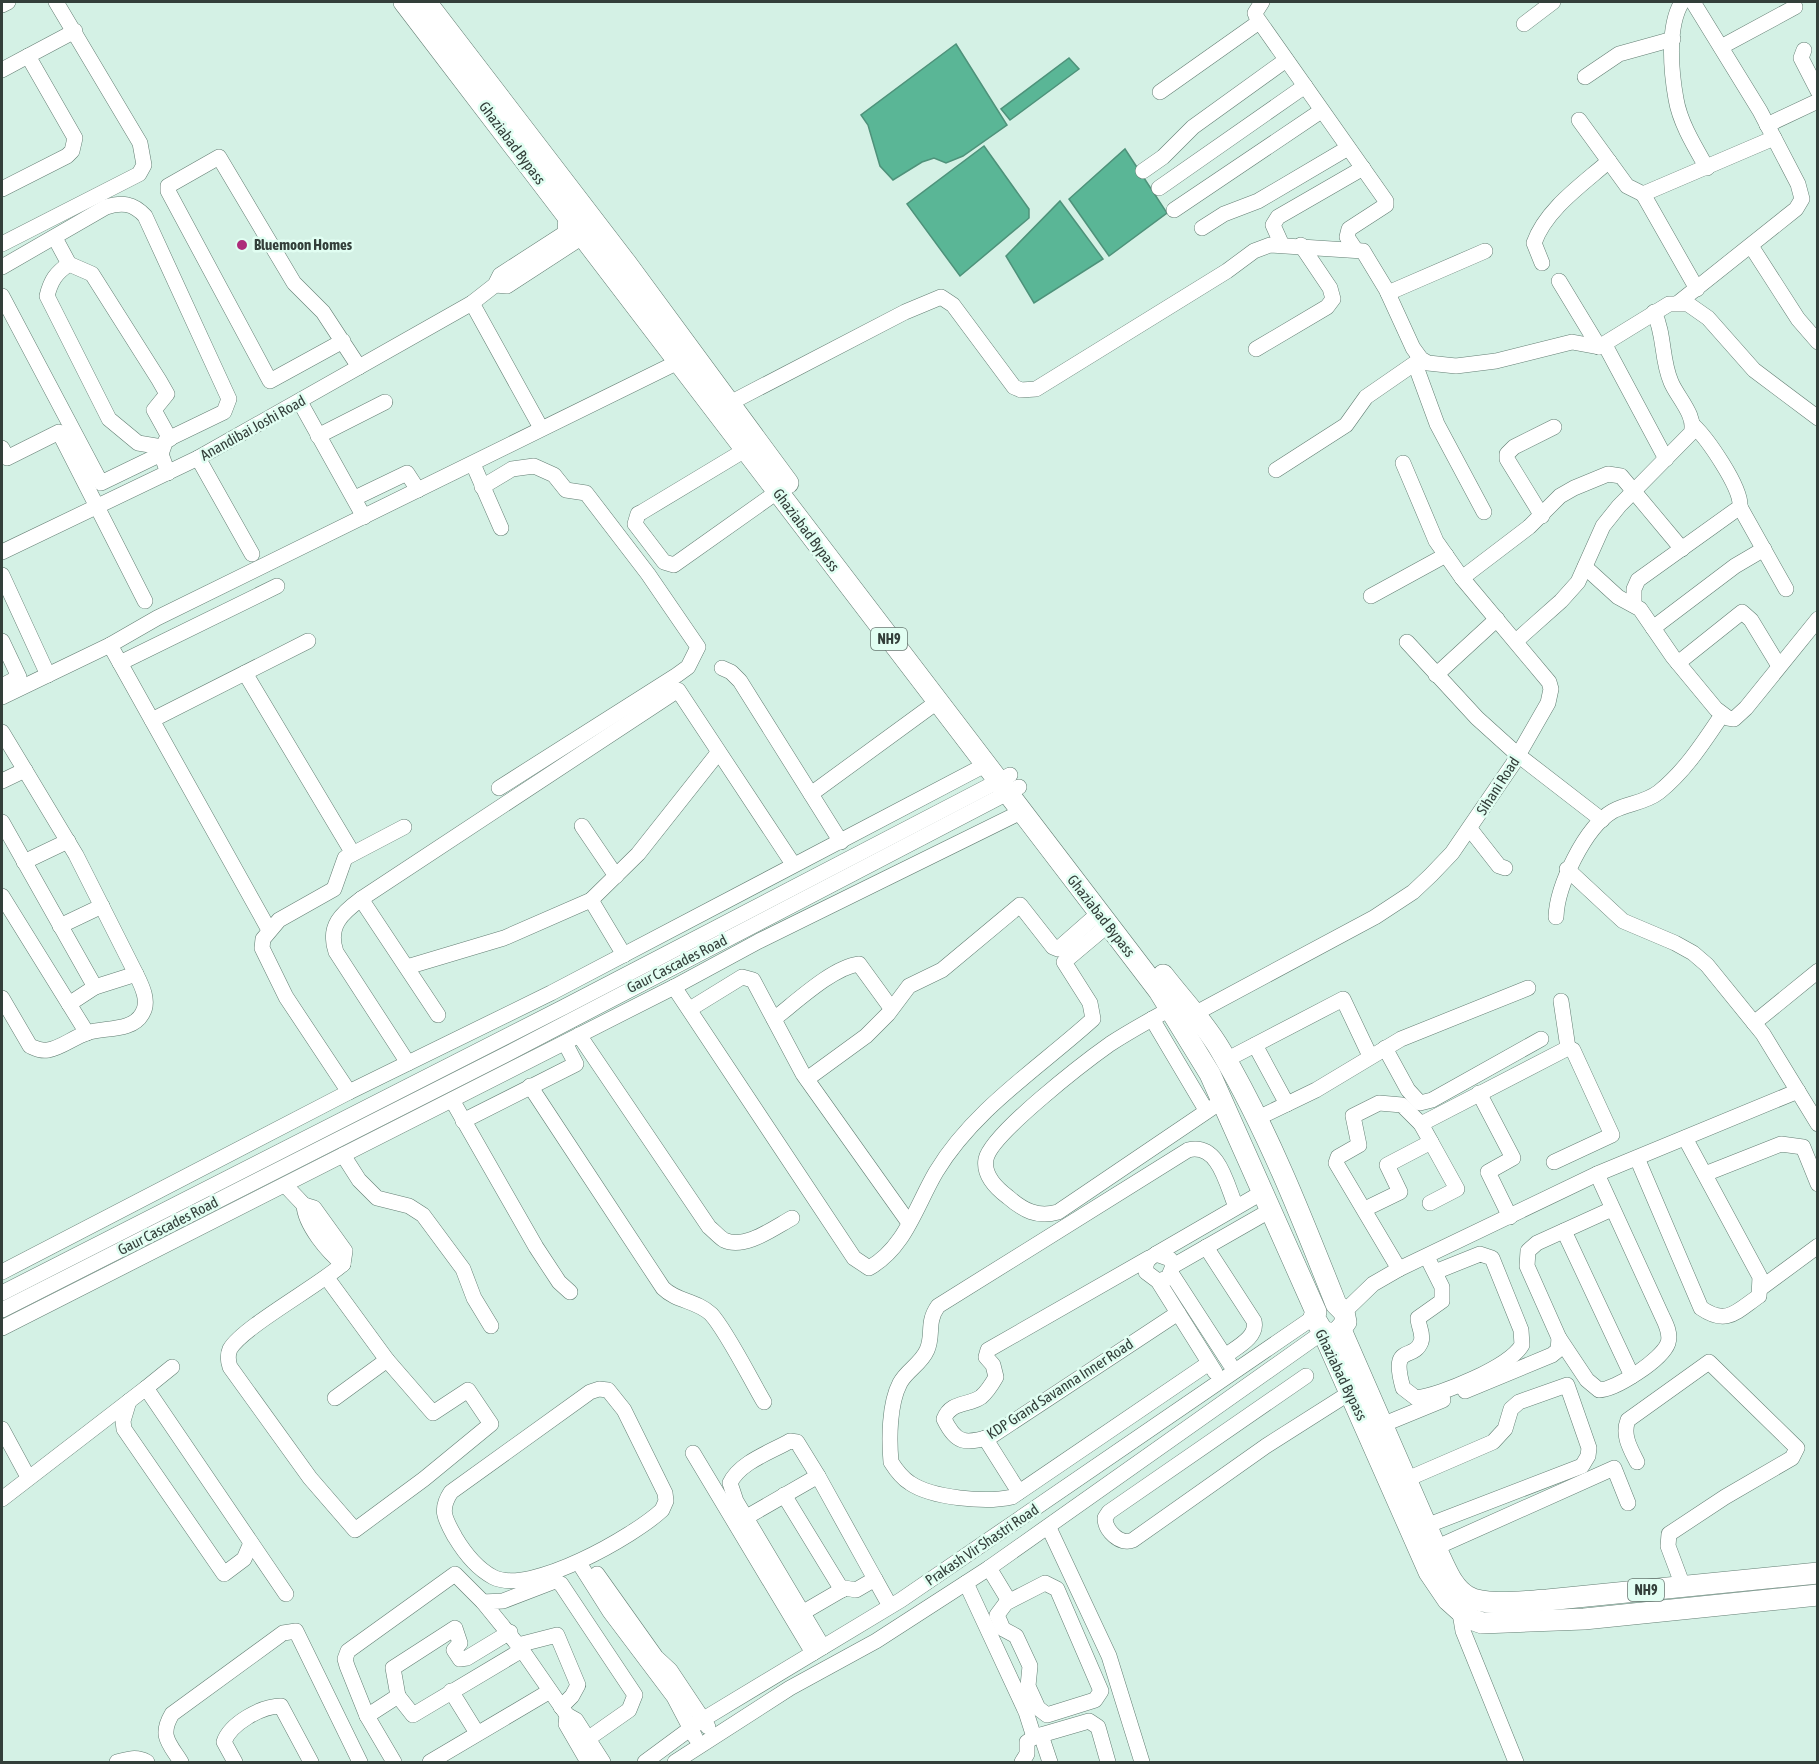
<svg xmlns="http://www.w3.org/2000/svg" width="1819" height="1764" font-family="'Asap Condensed',sans-serif">
	<style>
		.water { fill: #5ab696; stroke: #4e927a; stroke-width: 1.5 }
		.lines { fill: none; stroke-linecap: round; stroke-linejoin: round }
		.minor-casing { stroke: #637e73; stroke-width: 16 }
		.highway-casing { stroke: #637e73; stroke-width: 22 }
		.minor { stroke: #fff; stroke-width: 15 }
		.highway { stroke: #fff; stroke-width: 21 }
		.poi-dot { fill: #ad2c7a; stroke: #e1fef2; stroke-width: 2 }
		.labels { text-anchor: middle; stroke-width: 5; stroke-linejoin: round; paint-order: stroke }
		.shield { fill: #e1fef2; stroke: #677871; stroke-width: 1.5 }
		.shield-label { font-size: 14px; font-weight: bold; fill: #333f3a }
		.street-label { font-size: 15px; fill: #333f3a; stroke: #e1fef2 }
		.poi-label { font-size: 15px; font-weight: bold; fill: #333f3a; stroke: #e1fef2; text-anchor: start }
	</style>
	<rect width="100%" height="100%" fill="#d4f1e5"/>
	<g class="water">
		<polygon points="956,44 1007,125 963,156 946,163 934,158 922,162 893,180 880,166 868,125 861,115"/>
		<polygon points="1069,58 1079,69 1010,120 1001,109"/>
		<polygon points="984,146 1029,209 1029,218 960,276 907,204"/>
		<polygon points="1125,149 1167,213 1109,256 1069,199"/>
		<polygon points="1060,201 1103,259 1034,303 1006,256"/>
	</g>
	<g class="lines">
		<g class="minor-casing">
			<g id="minor">
				<polyline points="1262,2 1255,13 1257,18 1386,201 1386,205 1349,229 1347,237 1355,249"/>
				<path d="M1682,2c-15,24 -11,69 -6,97 4,24 19,48 31,69"/>
				<polyline points="2,5 8,2"/>
				<polyline points="1524,24 1553,2"/>
				<polyline points="1721,47 1795,7"/>
				<polyline points="1804,50 1801,58 1818,91"/>
				<polyline points="28,56 75,31"/>
				<polyline points="2,70 28,56 75,138 72,151 67,156 2,189"/>
				<polyline points="1585,77 1619,54 1673,39"/>
				<polyline points="1160,92 1259,22"/>
				<polyline points="1579,120 1627,186 1643,194 1774,138"/>
				<polyline points="1767,125 1818,101"/>
				<polyline points="1143,171 1163,157 1193,127 1286,60"/>
				<polyline points="1159,188 1305,86"/>
				<polyline points="1643,194 1697,289"/>
				<polyline points="1174,210 1321,111"/>
				<polyline points="1202,228 1224,214 1258,201 1348,148"/>
				<polyline points="55,238 69,264 92,274 159,380 167,394 154,410 170,439"/>
				<polyline points="2,244 139,174 144,165 140,143 56,2"/>
				<polyline points="1282,245 1273,225 1278,217 1363,168"/>
				<polyline points="1751,246 1798,319 1818,342"/>
				<path d="M1542,263l-8,-20c12,-34 49,-59 75,-82"/>
				<path d="M69,264c-13,9 -18,16 -22,32l62,123 29,24 24,4"/>
				<path d="M2,267l104,-60c16,-5 27,-4 39,9l84,183 -5,13 -58,28 -5,14 7,19"/>
				<polyline points="1559,281 1599,347"/>
				<polyline points="495,285 507,286 590,232"/>
				<polyline points="1388,293 1485,251"/>
				<polyline points="2,296 101,483 161,454"/>
				<polyline points="472,303 541,428"/>
				<polyline points="1678,303 1796,209 1802,199 1798,184 1760,111 1693,2"/>
				<polyline points="343,341 270,381 168,191 168,186 219,157 294,283 323,312 359,367"/>
				<polyline points="1605,345 1666,459"/>
				<polyline points="1256,349 1327,307 1333,299 1330,288 1301,245"/>
				<polyline points="1415,364 1437,424 1484,512"/>
				<polyline points="300,402 364,517"/>
				<polyline points="730,403 905,312 941,297 953,305 1014,387 1021,390 1036,389 1227,271 1254,251 1270,245 1363,251 1386,289 1413,348 1421,359 1428,363 1456,366 1496,361 1572,342 1599,347 1669,304 1688,304 1708,318 1754,370 1818,418"/>
				<polyline points="318,436 385,402"/>
				<polyline points="2,448 7,458 59,432 145,601"/>
				<polyline points="745,450 642,512 638,514 635,524 664,562 674,565 777,492"/>
				<polyline points="198,458 252,554"/>
				<polyline points="473,464 501,528"/>
				<polyline points="1276,470 1346,425 1366,397 1421,359"/>
				<polyline points="482,487 512,469 534,466 554,475 566,490 586,493 648,574 698,647 688,667 677,675 499,788"/>
				<polyline points="355,498 407,473 418,490"/>
				<polyline points="1740,507 1786,589"/>
				<polyline points="1542,516 1507,459 1507,454 1514,447 1554,427"/>
				<polyline points="2,552 198,458 472,303 495,285 500,275 565,233 566,214"/>
				<polyline points="1585,567 1618,597 1640,609 1673,657 1716,709 1728,718 1734,719 1746,708 1818,619"/>
				<polyline points="2,575 48,675"/>
				<polyline points="1462,578 1529,527 1560,496 1574,488 1608,474 1621,476 1682,549"/>
				<polyline points="1371,596 1446,555"/>
				<path d="M1634,605v-16l4,-9 102,-73c2,-19 -33,-69 -47,-82"/>
				<polyline points="1653,628 1735,566 1764,549"/>
				<polyline points="2,641 19,677 2,686"/>
				<path d="M1516,641l45,-40 17,-19 25,-56 16,-20 72,-73c6,-17 -14,-36 -20,-51 -10,-23 -6,-47 -17,-70"/>
				<polyline points="1407,642 1477,718 1518,755 1602,820"/>
				<polyline points="110,645 269,930"/>
				<polyline points="120,663 277,586"/>
				<polyline points="1678,663 1742,612 1751,620 1779,666"/>
				<polyline points="722,668 731,672 740,681 841,842"/>
				<polyline points="245,673 352,852"/>
				<polyline points="1436,675 1497,619"/>
				<polyline points="2,697 110,645 157,618 678,362"/>
				<polyline points="152,720 308,641"/>
				<path d="M2,732l74,123 60,119c6,12 14,28 6,40 -10,18 -39,13 -55,19 -13,4 -26,15 -39,17 -7,1 -11,-1 -18,-4l-28,-48"/>
				<polyline points="2,781 25,770"/>
				<polyline points="811,794 937,702"/>
				<polyline points="2,822 95,987 69,1004"/>
				<polyline points="582,826 616,876"/>
				<polyline points="1470,829 1499,866 1505,868"/>
				<polyline points="24,862 68,841"/>
				<polyline points="1567,869 1623,921 1675,943 1693,953 1707,965 1763,1034 1818,1124"/>
				<polyline points="2,896 87,1033"/>
				<polyline points="361,899 438,1015"/>
				<polyline points="591,900 638,854 718,753"/>
				<path d="M1556,917c1,-31 29,-90 57,-106 15,-8 32,-8 46,-19 27,-22 44,-49 63,-77"/>
				<polyline points="60,926 102,906"/>
				<polyline points="407,967 504,938 591,900 624,955"/>
				<polyline points="95,987 136,974"/>
				<path d="M674,987l180,271 15,10c36,-20 47,-62 67,-96 38,-63 103,-104 157,-153l-3,-16 -26,-41 44,-37"/>
				<polyline points="1561,1001 1568,1048"/>
				<polyline points="690,1009 742,977 753,980 803,1074 909,1223"/>
				<path d="M1170,1009c-20,11 -40,22 -60,35 -24,17 -119,90 -124,115 -3,16 10,29 22,38 15,13 29,21 50,15l164,-111"/>
				<polyline points="1196,1013 1375,917 1413,892 1431,875 1452,853 1513,764 1548,703 1551,689 1549,682 1462,578 1436,541 1403,463"/>
				<path d="M774,1019c22,-17 59,-52 85,-55l32,44"/>
				<polyline points="1152,1019 1206,1110"/>
				<polyline points="1754,1023 1818,971"/>
				<path d="M579,1035l130,192c5,4 10,10 15,13 21,10 51,-13 68,-22"/>
				<polyline points="1255,1045 1287,1104"/>
				<polyline points="1385,1048 1408,1090 1420,1103 1432,1100 1541,1039"/>
				<polyline points="1226,1060 1343,999 1370,1056"/>
				<path d="M408,1063l-72,-111c-9,-26 6,-39 25,-53l317,-209 115,174"/>
				<polyline points="807,1079 866,1036 888,1014 909,986 942,970 1020,905 1053,947 1058,949 1099,913"/>
				<path d="M530,1086l133,202c14,14 33,12 48,26 15,16 40,66 53,88"/>
				<polyline points="349,1092 286,997 262,948 263,939 279,920 334,889 345,858 404,827"/>
				<polyline points="1479,1093 1513,1158 1488,1172 1510,1217"/>
				<polyline points="452,1100 536,1247 559,1282 570,1292"/>
				<polyline points="1256,1119 1316,1090 1401,1039 1528,988"/>
				<polyline points="463,1121 576,1064 565,1043"/>
				<polyline points="343,1155 359,1180 377,1198 409,1206 423,1215 463,1269 474,1298 491,1326"/>
				<path d="M1637,1158l64,150c26,18 36,3 58,-12l1,-19 -75,-139"/>
				<polyline points="1705,1174 1781,1144 1803,1147 1818,1184"/>
				<path d="M285,1185l19,20c1,20 24,47 39,59"/>
				<polyline points="1430,1203 1457,1189 1431,1142"/>
				<path d="M304,1205l10,3 31,43 -2,13c-25,22 -100,63 -113,85 -3,7 -2,12 0,18l80,111 45,52 69,-51 67,-55 -23,-34 -35,23 -46,-53 -52,38"/>
				<polyline points="1365,1209 1400,1192 1387,1165 1431,1142 1421,1124"/>
				<polyline points="1564,1231 1632,1376"/>
				<path d="M1206,1247l48,74c4,16 -17,26 -29,35"/>
				<polyline points="1156,1254 1263,1192"/>
				<path d="M1427,1257l15,30v14l-24,17c0,8 6,16 3,24 -8,20 -31,0 -18,46l13,10c25,-3 93,-31 106,-53l-1,-15 -29,-72 -12,-4 -45,18"/>
				<path d="M1149,1258l-161,92 -2,7 7,8 3,12c-4,7 -9,15 -15,20 -13,9 -30,4 -37,22 12,25 21,25 46,18l188,-124"/>
				<polyline points="1173,1266 1271,1210"/>
				<polyline points="1399,1269 1336,1163 1338,1157 1359,1145 1353,1116 1379,1103 1402,1105 1421,1124 1568,1048 1573,1050 1612,1135 1554,1162"/>
				<polyline points="2,1272 349,1092 551,993 985,765"/>
				<polyline points="1171,1273 1230,1364"/>
				<polyline points="327,1278 387,1360"/>
				<path d="M1158,1281l10,-3 5,-12 -3,-7 -14,-5c-8,5 -11,8 -10,18l12,9 57,91"/>
				<polyline points="1761,1288 1818,1246"/>
				<polyline points="2,1293 564,1007 1010,775"/>
				<polyline points="2,1310 505,1055 1019,787"/>
				<polyline points="1344,1312 1373,1284 1399,1269 1597,1174 1798,1091"/>
				<polyline points="2,1328 674,987 759,941 1021,812"/>
				<path d="M1559,1338l28,42 12,10c16,0 63,-30 69,-47 3,-9 -2,-19 -6,-27l-65,-142"/>
				<path d="M1209,1363l-197,134c-26,6 -80,1 -102,-14 -8,-5 -14,-13 -19,-21 -2,-23 -2,-58 9,-79 7,-13 21,-19 27,-33 7,-16 -1,-27 11,-44l250,-156c31,-8 39,36 48,57"/>
				<path d="M1306,1376l-197,136 -4,6c0,12 15,28 28,22l133,-94 85,-54"/>
				<polyline points="146,1388 172,1367"/>
				<path d="M599,1389l9,1 16,20 41,83 1,8 -4,9c-28,26 -132,86 -169,67 -17,-9 -29,-25 -38,-40 -10,-18 -16,-27 -4,-45l139,-100z"/>
				<polyline points="1465,1391 1552,1355 1558,1350 1559,1338 1527,1266 1528,1251 1537,1243 1612,1209"/>
				<polyline points="129,1401 123,1421 124,1429 224,1574 244,1559 251,1543"/>
				<polyline points="1382,1425 1443,1400"/>
				<polyline points="2,1429 28,1477"/>
				<polyline points="985,1438 1019,1492"/>
				<polyline points="693,1453 813,1653"/>
				<path d="M1637,1462c-7,-14 -15,-27 -9,-42l81,-58 88,86 -5,10 -67,39 -56,37 -1,12 15,40"/>
				<polyline points="1405,1480 1493,1442 1505,1429 1511,1409 1519,1402 1567,1385 1589,1448 1588,1456 1582,1466 1426,1526"/>
				<polyline points="784,1495 842,1590"/>
				<polyline points="2,1499 146,1388 286,1594"/>
				<polyline points="745,1518 818,1476"/>
				<polyline points="1049,1528 1109,1656 1142,1762"/>
				<polyline points="1435,1548 1614,1468 1628,1503"/>
				<polyline points="579,1563 610,1612 674,1697 695,1737"/>
				<polyline points="989,1568 1009,1601"/>
				<polyline points="597,1574 656,1657 670,1670 708,1727"/>
				<polyline points="966,1583 1026,1712 1034,1737"/>
				<polygon points="1045,1583 1057,1589 1101,1691 1095,1700 1047,1715 1038,1708 1028,1686 1030,1666 1016,1636 1003,1629 997,1615 1006,1603"/>
				<polyline points="802,1613 845,1588 856,1590 875,1579 890,1606"/>
				<polyline points="1460,1613 1463,1631 1516,1762"/>
				<polyline points="518,1645 557,1635 578,1685 572,1696 561,1707"/>
				<path d="M823,1647l-87,-146 -6,-18c10,-21 41,-31 60,-42l7,1 21,34 57,103"/>
				<polyline points="522,1650 483,1602 503,1601 555,1581 561,1584 635,1695 629,1710 589,1738"/>
				<polyline points="451,1691 477,1733"/>
				<polyline points="398,1696 393,1668 455,1628 460,1643 454,1650 460,1659 467,1658 510,1632"/>
				<polyline points="367,1716 398,1696 413,1715 522,1650 567,1715"/>
				<polyline points="1041,1735 1050,1762"/>
				<path d="M117,1762c10,-3 20,-6 30,0"/>
				<path d="M181,1762c-12,-19 -22,-26 -9,-48l111,-81 13,-2 64,131"/>
				<path d="M235,1762l-11,-20c6,-18 37,-36 57,-36l30,56"/>
				<polyline points="394,1762 367,1716 347,1666 345,1659 348,1651 455,1574 483,1602"/>
				<polyline points="430,1762 550,1691"/>
				<polyline points="588,1762 566,1724 567,1715 576,1720 603,1762"/>
				<polyline points="645,1762 702,1720 901,1600 1314,1317"/>
				<polyline points="675,1762 790,1688 876,1641 989,1568 1323,1332"/>
				<polyline points="1022,1762 1027,1754 1027,1742 1034,1737 1089,1721 1098,1727 1108,1762"/>
			</g>
		</g>
		<g class="highway-casing">
			<g id="highway">
				<polyline points="404,2 1159,991 1210,1074 1316,1312 1314,1317 1323,1332 1429,1572 1448,1600 1468,1618 1482,1623 1584,1619 1818,1595"/>
				<polyline points="426,2 626,263 788,483"/>
				<path d="M1163,975c20,26 42,48 58,76 47,80 81,167 115,253l8,8 2,10 -10,12 -13,-2"/>
				<path d="M1341,1330l99,227c7,14 13,31 27,39 17,11 60,5 80,4l271,-27"/>
			</g>
		</g>
		<use href="#minor" class="minor"/>
		<use href="#highway" class="highway"/>
	</g>
	<circle class="poi-dot" cx="242" cy="245" r="6"/>
	<g class="labels">
		<g class="shield">
			<rect x="871" y="628" width="36" height="22" rx="4.5"/>
			<rect x="1628" y="1579" width="36" height="22" rx="4.5"/>
		</g>
		<g class="shield-label">
			<text x="889" y="644">NH9</text>
			<text x="1646" y="1595">NH9</text>
		</g>
		<g class="street-label">
			<text transform="translate(512 143) rotate(53)" y="5">Ghaziabad Bypass</text>
			<text transform="translate(253 428) rotate(-29)" y="5">Anandibai Joshi Road</text>
			<text transform="translate(806 530) rotate(53)" y="5">Ghaziabad Bypass</text>
			<text transform="translate(1498 786) rotate(-57)" y="5">Sihani Road</text>
			<text transform="translate(1101 916) rotate(52)" y="5">Ghaziabad Bypass</text>
			<text transform="translate(677 964) rotate(-27)" y="5">Gaur Cascades Road</text>
			<text transform="translate(168 1226) rotate(-27)" y="5">Gaur Cascades Road</text>
			<text transform="translate(1341 1375) rotate(64)" y="5">Ghaziabad Bypass</text>
			<text transform="translate(1060 1389) rotate(-33)" y="5">KDP Grand Savanna Inner Road</text>
			<text transform="translate(982 1545) rotate(-34)" y="5">Prakash Vir Shastri Road</text>
		</g>
		<g class="poi-label">
			<text x="254" y="250">Bluemoon Homes</text>
		</g>
	</g>
	<rect width="1819" height="1764" fill="none" stroke="#333f3a" stroke-width="6"/>
</svg>
